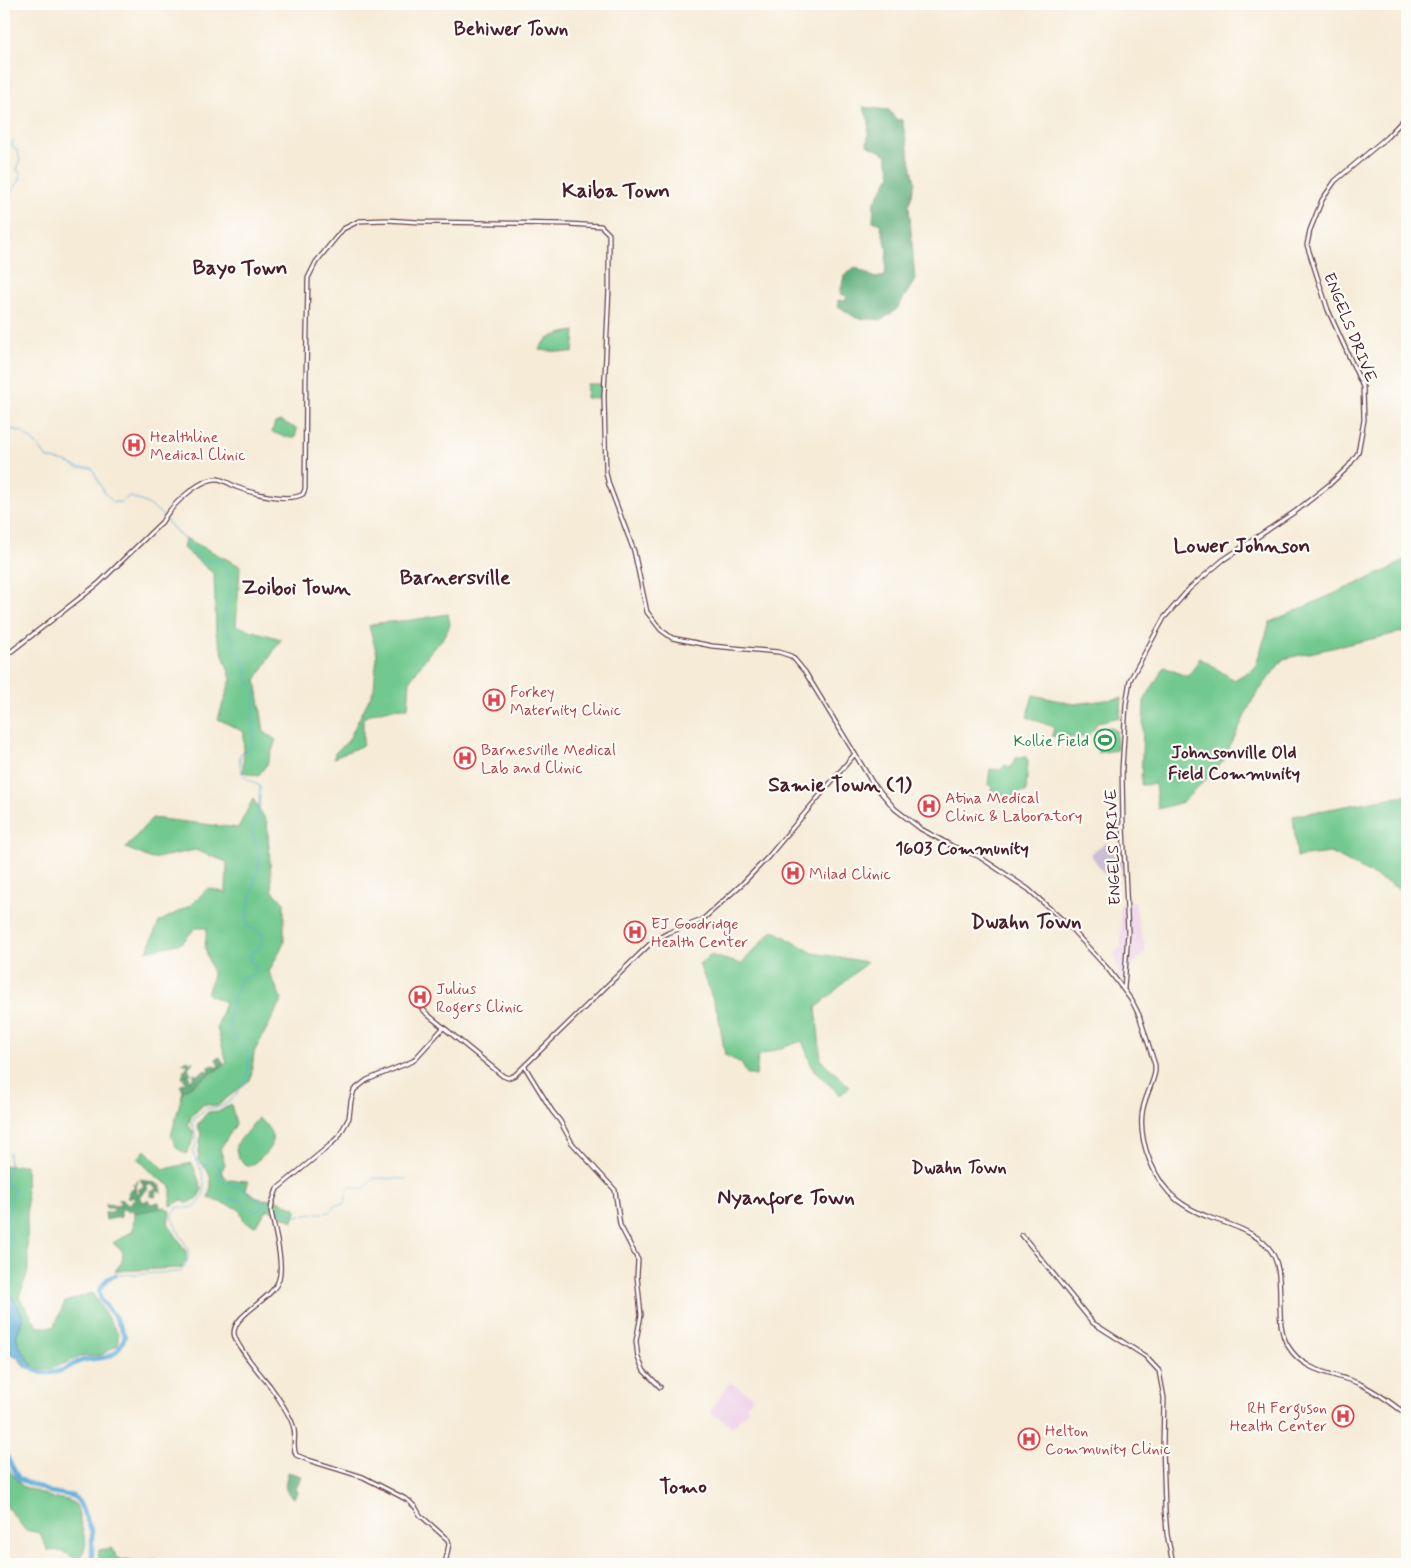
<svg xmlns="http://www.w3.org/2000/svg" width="1411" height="1568" font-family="Mynerve,sans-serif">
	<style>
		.built { fill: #eed0e8 }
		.industrial { fill: #ccbed4 }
		.green { fill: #72c98f; stroke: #5e745d }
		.forest { fill: #5dad7a; stroke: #546652 }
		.water { fill: #63afdc; stroke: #566784 }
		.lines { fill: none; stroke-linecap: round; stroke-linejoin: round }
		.stream { stroke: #63afdc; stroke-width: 1 }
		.river { stroke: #63afdc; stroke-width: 4.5 }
		.secondary-casing { stroke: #643e45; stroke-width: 5.5 }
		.secondary { stroke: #fff; stroke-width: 3 }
		.labels { text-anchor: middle; stroke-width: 4.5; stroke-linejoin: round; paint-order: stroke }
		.street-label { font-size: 16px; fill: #4a1f2b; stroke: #fdfcf7 }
		.health-label { font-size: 16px; fill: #be3a42; stroke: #fdfcf7; text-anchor: start }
		.leisure-label { font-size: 16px; fill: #27864d; stroke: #fdfcf7; text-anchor: end }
		.neighbourhood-label { font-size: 18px; font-weight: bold; fill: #4a1f2b; stroke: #fdfcf7 }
		.quarter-label { font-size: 19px; font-weight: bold; fill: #4a1f2b; stroke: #fdfcf7 }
		.district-label { font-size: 21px; font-weight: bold; fill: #4a1f2b; stroke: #fdfcf7 }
	</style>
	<rect width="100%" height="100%" fill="#fdfcf7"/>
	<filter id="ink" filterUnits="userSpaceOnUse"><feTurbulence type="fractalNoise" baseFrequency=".02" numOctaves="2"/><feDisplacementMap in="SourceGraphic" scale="10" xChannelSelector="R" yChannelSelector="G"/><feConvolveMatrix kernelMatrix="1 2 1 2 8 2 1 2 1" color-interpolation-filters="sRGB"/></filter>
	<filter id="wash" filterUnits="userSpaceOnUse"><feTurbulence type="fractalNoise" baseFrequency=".0096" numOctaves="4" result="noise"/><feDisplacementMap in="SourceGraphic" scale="20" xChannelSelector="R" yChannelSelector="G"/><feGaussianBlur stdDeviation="1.12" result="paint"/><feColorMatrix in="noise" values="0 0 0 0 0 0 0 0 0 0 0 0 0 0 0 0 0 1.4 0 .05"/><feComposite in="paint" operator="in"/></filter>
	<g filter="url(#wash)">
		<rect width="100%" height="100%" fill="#f6ebd7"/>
		<g class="built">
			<polygon points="1135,901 1140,929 1146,950 1119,981 1115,953 1121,947 1120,904"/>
			<polygon points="730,1382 753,1397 746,1407 748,1409 744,1417 741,1416 733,1427 710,1412"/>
		</g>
		<polygon class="industrial" points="1106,843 1121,847 1122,867 1107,877 1090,854"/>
		<g class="green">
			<path d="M575,331l-2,22 -34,-3c5,-14 23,-17 36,-19z"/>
			<polygon points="587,384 602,384 601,398 586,398"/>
			<polygon points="281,421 297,429 295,438 285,437 272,432 275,423"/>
			<polygon points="185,538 240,566 236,626 281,639 256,680 264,732 276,740 267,764 258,776 243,772 244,732 218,719 231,679 216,633 214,574 183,548"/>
			<polygon points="1407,558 1407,631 1283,659 1253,699 1222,763 1183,802 1158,809 1155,784 1141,785 1144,701 1164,667 1188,677 1200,658 1234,680 1255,668 1270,622 1390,569"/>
			<path d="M448,614l2,10 -5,12 -15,16 -20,28 -2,28c-17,0 -30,2 -45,10v27l-29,13 1,-5 13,-12 26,-52 3,-35 -8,-28 9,-3 34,-3z"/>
			<polygon points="1033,695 1074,704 1122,698 1120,717 1098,722 1090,735 1079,738 1052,736 1054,727 1027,717"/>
			<polygon points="1109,727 1116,730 1117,750 1098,753 1097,729"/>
			<polygon points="1026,757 1028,761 1026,792 1014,793 1014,801 1000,803 999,792 991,790 992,786 988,785 990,769 1000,770 1005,765 1011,768 1016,758"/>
			<polygon points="1404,795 1407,797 1407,893 1331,853 1297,857 1293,816"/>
			<polygon points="253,799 267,822 272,890 284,903 284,942 269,972 282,1000 254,1052 251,1079 217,1106 204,1104 191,1117 188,1125 194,1133 191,1145 186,1154 177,1148 171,1136 183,1091 227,1063 217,1028 225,1002 207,994 213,975 205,948 207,928 195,928 182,943 147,951 159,922 191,905 208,888 226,893 227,862 195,850 152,859 126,848 152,818 238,828"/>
			<polygon points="773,930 813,953 867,962 816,1008 821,1060 850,1087 840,1095 813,1069 802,1041 758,1056 756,1076 747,1074 741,1063 725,1055 718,1013 699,964 710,955 741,964"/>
			<path d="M231,1104l5,20 -16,25 5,15 -4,8 7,8 20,1 -3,8 15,10 17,1 20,9 -4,12 -25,-12 -13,17 -10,-4 -6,-13 -31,-11c6,-17 3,-26 -10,-38l3,-27 -4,-8 11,-13 12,-1z"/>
			<path d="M258,1118c25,20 14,32 -8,48 -10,-4 -14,-10 -14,-21z"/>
			<polygon points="145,1150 164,1169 192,1163 202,1189 198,1198 188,1203 182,1200 171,1206 171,1186 158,1178 138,1159"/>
			<polygon points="26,1165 28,1271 19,1297 38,1327 54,1327 65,1302 92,1293 118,1334 118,1345 101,1355 79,1357 52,1369 39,1369 32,1365 21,1349 16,1337 23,1316 13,1297 4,1291 4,1166"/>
			<polygon points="165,1207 170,1211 168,1223 186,1252 186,1261 181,1268 115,1271 122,1262 123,1252 113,1243 133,1231 134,1213"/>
			<path d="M4,1464l18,22 31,12 16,2 7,5 10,38 -6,20c-11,-9 -18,-14 -32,-12l-8,-18 -15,-3 -21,-27z"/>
			<polygon points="111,1548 119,1559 140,1563 156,1559 155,1564 98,1564 99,1550"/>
		</g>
		<g class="forest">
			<polygon points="863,107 889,110 894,117 895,119 902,120 915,182 909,206 915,280 897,309 882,320 856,318 838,306 838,300 845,301 847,296 840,294 844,276 855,267 875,278 885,276 887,248 880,224 873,221 874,203 891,174 886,154 867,145 869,121"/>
			<polygon points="220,1057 224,1065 183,1091 180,1085 186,1082 182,1076 184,1074 183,1071 188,1066 186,1063 184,1065 182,1063 188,1060 190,1063 192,1061 193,1062 188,1068 191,1074 186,1075 189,1076 190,1081 194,1077 194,1073 197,1075 206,1070 208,1072 210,1070 208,1067 214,1065 216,1068 219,1066 216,1059"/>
			<polygon points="140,1179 158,1184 158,1188 160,1185 162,1190 161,1192 157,1190 155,1197 151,1196 150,1191 154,1191 156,1188 150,1184 146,1186 148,1189 139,1196 143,1202 148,1200 152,1204 159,1202 160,1208 134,1213 132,1209 128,1212 124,1209 121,1209 121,1217 106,1220 105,1213 115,1211 114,1208 106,1208 106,1204 121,1206 119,1200 121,1198 128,1205 136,1198 131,1197 129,1199 127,1197 129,1195 128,1193 131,1189 133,1190 135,1186 132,1183 135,1185 137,1180 138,1181 135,1190 138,1194 140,1192 138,1190 144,1186"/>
			<path d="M288,1472l13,4 -5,14 2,1 -4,7c-12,-7 -9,-14 -6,-26z"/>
		</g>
		<path class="water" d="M4,1291l9,6 10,20 -7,20 5,12 11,16 -7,3 -7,-11 -10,-4c-6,-15 -5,-27 0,-41l-4,-5z"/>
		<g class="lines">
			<g class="stream">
				<polyline points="4,196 5,193 12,192 21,178 20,173 17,170 20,158 18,156 19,153 12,145 13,140"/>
				<path d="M4,428l17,3 18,16 8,11 19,4 13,6h13l12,24 9,10h9l7,-6 19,8 11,8 44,49 17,-1 11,19 -9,46 9,12 15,30v11l10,13 -4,27 3,14 -5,16 -10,6c-1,21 3,23 20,32l-1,24 -7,20 8,29 -14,59 2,9 14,6v9l-4,8 -7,2 -2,8 7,6 -2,9 -13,3c-6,12 -15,41 -10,53 4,8 12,15 18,22 -1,7 0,17 -2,23 -6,17 -23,35 -40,32l-13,10 -2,6c4,10 6,18 1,28 2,7 6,12 8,18 5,13 6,33 -11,38 -3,0 -8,-1 -12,-1l-6,7c2,23 31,37 7,58l-63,3"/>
				<polyline points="201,1169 212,1159 220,1166 217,1174 226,1184 238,1185 252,1197 270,1205"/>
				<polyline points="207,1190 231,1200 242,1200 246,1207 259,1211 262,1203"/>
				<path d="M274,1207l23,9 33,-4 4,-7 10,-1c3,-7 2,-12 6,-18 14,5 16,2 24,-8l33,1"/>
				<path d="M4,1277l6,-2 2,-6 -4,-6 2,-7c-3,-5 -1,-10 3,-14l-3,-5v-11l-4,-1 8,-36 -10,-6 5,-13v-18"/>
			</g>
			<g class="river">
				<path d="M25,1362c8,11 23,13 35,9 7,-2 14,-8 21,-10 22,-5 35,2 44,-25l-10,-19 -14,-17 -2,-10 8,-11 9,-4"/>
				<polyline points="4,1451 19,1479 50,1492 73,1496 79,1502 92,1532 92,1564"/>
			</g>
		</g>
	</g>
	<g filter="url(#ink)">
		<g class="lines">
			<g class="secondary-casing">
				<g id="secondary">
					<path d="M4,657l94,-73 64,-62c8,-15 37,-44 56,-43 6,1 12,5 18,8 15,6 52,16 67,7l2,-5 1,-111 2,-100 8,-16 27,-33 16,-8 27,-1 33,2 149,2 33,2 8,8v54l-5,108 2,77 3,12 25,66 13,61 14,18 11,8 40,8 67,6 12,4 4,4 10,12 67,110 23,27 26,20 31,17 26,10 50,33 38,34 42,46 24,32 7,14 16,50v7c-3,15 -12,28 -13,43 -3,29 13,67 35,85 10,8 23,14 34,18 18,6 44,14 57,29 22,25 3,72 20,99 16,27 46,27 72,38 17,8 33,20 47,31"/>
					<polyline points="1124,989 1128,932 1123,825 1122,770 1126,704 1130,680 1164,618 1190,588 1223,560 1296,511 1329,485 1348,467 1358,453 1364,420 1363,387 1328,310 1307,245 1310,230 1322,200 1335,181 1387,137 1407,116"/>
					<polyline points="417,993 414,999 427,1014 503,1076 508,1078 515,1075 652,942 668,933 702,920 742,884 768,857 854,755"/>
					<path d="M444,1027l-31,34 -46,19 -13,10 -3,11 -2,17 -10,18 -10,10 -52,43 -5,14 -1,8c3,17 13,52 8,68 -6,21 -45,34 -45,54 0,11 28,43 36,53 7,10 22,31 24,43 2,9 -2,17 2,26l12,5 55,17 37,19 9,5 7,7 4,7 28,25 1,4 -4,20"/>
					<polyline points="525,1067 552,1111 560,1121 572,1143 615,1190 620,1225 638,1260 637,1276 641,1315 636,1341 638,1358 644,1371 660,1387"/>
					<polyline points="1022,1235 1093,1323 1145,1356 1159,1371 1164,1398 1163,1446 1165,1509 1167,1534 1173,1564"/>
				</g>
			</g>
			<use href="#secondary" class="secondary"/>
		</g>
	</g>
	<defs>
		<g id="hospital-ring" transform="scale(1.125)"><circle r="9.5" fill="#fdfcf7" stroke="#e0444e" stroke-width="1.5"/><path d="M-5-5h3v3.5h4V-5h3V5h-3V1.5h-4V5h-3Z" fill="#e0444e"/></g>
		<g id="stadium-ring" transform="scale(1.125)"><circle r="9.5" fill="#fdfcf7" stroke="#2e9e5b" stroke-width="1.5"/><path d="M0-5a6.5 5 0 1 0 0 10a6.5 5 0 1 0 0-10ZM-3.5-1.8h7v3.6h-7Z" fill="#2e9e5b"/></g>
	</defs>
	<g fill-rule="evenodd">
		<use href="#hospital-ring" x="134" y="445"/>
		<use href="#hospital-ring" x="494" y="700"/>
		<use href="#stadium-ring" x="1105" y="740"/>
		<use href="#hospital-ring" x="465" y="758"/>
		<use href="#hospital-ring" x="929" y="806"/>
		<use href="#hospital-ring" x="793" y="873"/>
		<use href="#hospital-ring" x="635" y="932"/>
		<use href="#hospital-ring" x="420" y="997"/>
		<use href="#hospital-ring" x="1343" y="1416"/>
		<use href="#hospital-ring" x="1029" y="1439"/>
	</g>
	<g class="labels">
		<g class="street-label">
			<text transform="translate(1351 327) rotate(68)" y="6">ENGELS DRIVE</text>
			<text transform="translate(1112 847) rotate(-92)" y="6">ENGELS DRIVE</text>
		</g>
		<g class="health-label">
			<text x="150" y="442">Healthline<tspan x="150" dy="18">Medical Clinic</tspan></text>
			<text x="510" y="697">Forkey<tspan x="510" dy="18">Maternity Clinic</tspan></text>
			<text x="481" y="755">Barnesville Medical<tspan x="481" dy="18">Lab and Clinic</tspan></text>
			<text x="945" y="803">Atina Medical<tspan x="945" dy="18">Clinic &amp; Laboratory</tspan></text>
			<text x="809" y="879">Milad Clinic</text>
			<text x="651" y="929">EJ Goodridge<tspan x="651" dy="18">Health Center</tspan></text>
			<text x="436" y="994">Julius<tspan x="436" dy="18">Rogers Clinic</tspan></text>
			<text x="1327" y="1413" text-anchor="end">RH Ferguson<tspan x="1327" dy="18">Health Center</tspan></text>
			<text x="1045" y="1436">Helton<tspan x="1045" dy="18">Community Clinic</tspan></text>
		</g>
		<g class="leisure-label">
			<text x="1089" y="746">Kollie Field</text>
		</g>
		<g class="neighbourhood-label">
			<text x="1234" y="758">Johnsonville Old<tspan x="1234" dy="21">Field Community</tspan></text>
			<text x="962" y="854">1603 Community</text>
			<text x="959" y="1173">Dwahn Town</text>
		</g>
		<g class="quarter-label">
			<text x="511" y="35">Behiwer Town</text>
		</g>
		<g class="district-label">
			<text x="616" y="197">Kaiba Town</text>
			<text x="240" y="274">Bayo Town</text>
			<text x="1242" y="552">Lower Johnson</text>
			<text x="455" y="584">Barnersville</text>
			<text x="296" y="594">Zoiboi Town</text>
			<text x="840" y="791">Samie Town (1)</text>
			<text x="1026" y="928">Dwahn Town</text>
			<text x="786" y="1204">Nyanfore Town</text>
			<text x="683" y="1493">Tomo</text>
		</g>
	</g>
	<rect width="1411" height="1568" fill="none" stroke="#fdfcf7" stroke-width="20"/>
</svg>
